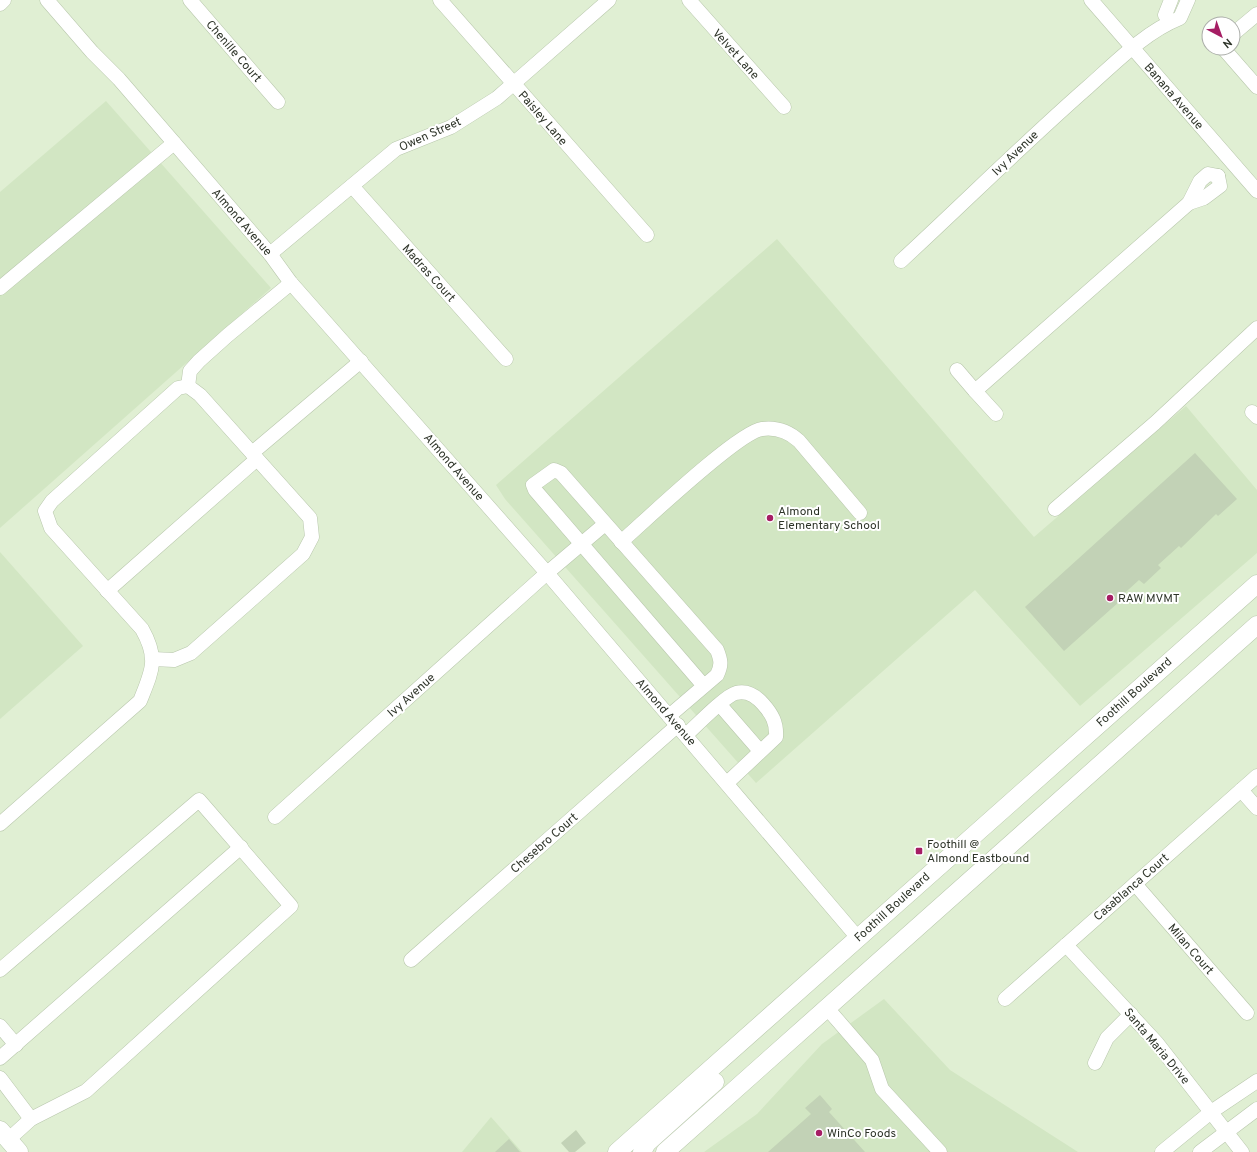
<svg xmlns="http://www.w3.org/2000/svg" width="1257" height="1152" font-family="Overpass,sans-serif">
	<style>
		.built { fill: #d2e6c3 }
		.building { fill: #c2d2b6 }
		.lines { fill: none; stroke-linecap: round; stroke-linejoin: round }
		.minor-casing { stroke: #b8c7ac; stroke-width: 15 }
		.major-casing { stroke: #b8c7ac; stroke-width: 19 }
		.minor { stroke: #fff; stroke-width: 14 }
		.major { stroke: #fff; stroke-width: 18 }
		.poi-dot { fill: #a61d64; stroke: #fff; stroke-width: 1.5 }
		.labels { text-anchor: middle; stroke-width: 4; stroke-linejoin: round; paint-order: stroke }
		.street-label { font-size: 12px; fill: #2e3429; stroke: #fff }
		.poi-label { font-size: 12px; fill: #2e3429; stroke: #fff; text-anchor: start }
	</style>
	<rect width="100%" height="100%" fill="#e0efd3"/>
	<g class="built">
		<polygon points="106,101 271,288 0,528 0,192"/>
		<polygon points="777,239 1034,537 1186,406 1257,490 1257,553 1080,706 975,590 756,783 505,499 496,485"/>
		<polygon points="0,552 83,646 0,719"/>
		<polygon points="884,999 950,1070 1078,1152 704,1152 757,1114 822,1044"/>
		<polygon points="491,1117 522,1152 462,1152"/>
	</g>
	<g class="building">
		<polygon points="1195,453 1237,499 1218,516 1216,514 1181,548 1179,546 1158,565 1161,568 1144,584 1139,580 1118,599 1120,601 1064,651 1025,607"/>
		<polygon points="820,1095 832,1109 829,1112 865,1152 768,1152 811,1114 805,1108"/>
		<polygon points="576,1130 586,1143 575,1152 569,1152 561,1143"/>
		<polygon points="509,1139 520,1152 495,1152"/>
	</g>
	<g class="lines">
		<g class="minor-casing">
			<g id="minor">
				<polyline points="47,0 92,52 119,79 270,254 291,283 547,573 858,938"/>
				<polyline points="190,0 278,102"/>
				<polyline points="440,0 647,235"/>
				<polyline points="689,0 784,107"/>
				<polyline points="1091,0 1257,191"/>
				<polyline points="0,4 4,0"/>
				<polyline points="1170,22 1165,15 1171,0"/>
				<polyline points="1233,34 1257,14"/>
				<polyline points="1223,48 1257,87"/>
				<polyline points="352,186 506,359"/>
				<polyline points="1189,203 1204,198 1220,186 1218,176"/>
				<polyline points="270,254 396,149 451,127 497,98 609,0"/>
				<path d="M901,261c63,-58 123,-118 187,-174 27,-24 57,-55 92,-69l8,-18"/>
				<polyline points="0,288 174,143"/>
				<polyline points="957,370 975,391 1189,203 1200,181 1208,174 1218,176"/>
				<polyline points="188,386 190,371 199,361 228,335 291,283"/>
				<polyline points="975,391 996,414"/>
				<polyline points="1252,412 1257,417"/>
				<polyline points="252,453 361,361"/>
				<polyline points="1055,509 1155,423 1257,328"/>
				<path d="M621,542c24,-21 117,-110 141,-113 15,-2 27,3 37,12l61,72"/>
				<polyline points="107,591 257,459"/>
				<polyline points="153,659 174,660 191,653 303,554 312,537 310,518 200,395 188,386"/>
				<polyline points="720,705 760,751"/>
				<path d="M669,716l48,-41c5,-10 4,-15 0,-25l-156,-177 -7,-3 -21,15 2,5 169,196"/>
				<path d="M686,735c9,-8 40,-40 50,-42 11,-3 20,3 27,11 9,10 14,19 13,33l-49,46"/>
				<polyline points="1241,790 1257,808"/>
				<polyline points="275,817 547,573 605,524"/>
				<path d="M0,824l140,-123c12,-30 19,-42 2,-72l-91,-101 -6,-17 7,-10 126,-113 10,-2"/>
				<polyline points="1135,884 1247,1013"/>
				<polyline points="1066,945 1157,1043 1242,1152"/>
				<polyline points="411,960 678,725"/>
				<polyline points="0,970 199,800 291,906 86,1091 31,1119 9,1139"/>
				<polyline points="1005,999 1257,776"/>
				<polyline points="827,1008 872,1060 882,1089 940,1152"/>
				<polyline points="0,1026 16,1045"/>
				<polyline points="0,1058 241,847"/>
				<polyline points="1095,1063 1107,1038 1131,1014"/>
				<polyline points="0,1078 31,1119"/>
				<polyline points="1162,1152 1211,1112 1257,1081"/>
				<polyline points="1200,1152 1257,1109"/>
			</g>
		</g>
		<g class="major-casing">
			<g id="major">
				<polyline points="0,1130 19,1152"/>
				<polyline points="617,1152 1257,584"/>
				<polyline points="642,1152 647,1143 715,1082"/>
				<polyline points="665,1152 1257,625"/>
			</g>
		</g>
		<use href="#minor" class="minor"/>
		<use href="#major" class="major"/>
	</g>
	<g class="poi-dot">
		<circle cx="770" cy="518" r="4"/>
		<circle cx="1110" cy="598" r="4"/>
		<rect x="915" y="847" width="8" height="8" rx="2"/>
		<circle cx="819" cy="1133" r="4"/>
	</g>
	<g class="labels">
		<g class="street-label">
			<text transform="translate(234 51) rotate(49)" y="4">Chenille Court</text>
			<text transform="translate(736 54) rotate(48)" y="4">Velvet Lane</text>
			<text transform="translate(1174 96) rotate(49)" y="4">Banana Avenue</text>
			<text transform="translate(543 118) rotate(49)" y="4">Paisley Lane</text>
			<text transform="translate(430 134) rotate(-24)" y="4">Owen Street</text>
			<text transform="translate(1015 153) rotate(-44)" y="4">Ivy Avenue</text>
			<text transform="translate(242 222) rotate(49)" y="4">Almond Avenue</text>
			<text transform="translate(429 273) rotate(48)" y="4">Madras Court</text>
			<text transform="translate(454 467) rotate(49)" y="4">Almond Avenue</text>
			<text transform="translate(1134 692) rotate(-42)" y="4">Foothill Boulevard</text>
			<text transform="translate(411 695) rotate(-42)" y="4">Ivy Avenue</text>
			<text transform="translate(666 712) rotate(49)" y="4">Almond Avenue</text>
			<text transform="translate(544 843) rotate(-41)" y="4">Chesebro Court</text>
			<text transform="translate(1131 887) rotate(-41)" y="4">Casablanca Court</text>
			<text transform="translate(892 907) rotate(-42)" y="4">Foothill Boulevard</text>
			<text transform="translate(1191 949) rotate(49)" y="4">Milan Court</text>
			<text transform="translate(1157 1046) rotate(50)" y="4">Santa Maria Drive</text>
		</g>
		<g class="poi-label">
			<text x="778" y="515">Almond<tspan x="778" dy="14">Elementary School</tspan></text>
			<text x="1118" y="602">RAW MVMT</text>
			<text x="927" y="848">Foothill @<tspan x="927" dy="14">Almond Eastbound</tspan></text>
			<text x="827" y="1137">WinCo Foods</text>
		</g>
	</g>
	<g transform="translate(1221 36) rotate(139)"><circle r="19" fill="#ffffff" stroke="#abaea9"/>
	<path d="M0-3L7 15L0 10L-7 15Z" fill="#a61d64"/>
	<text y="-6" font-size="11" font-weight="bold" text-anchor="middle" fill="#2e3429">N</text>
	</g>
</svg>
